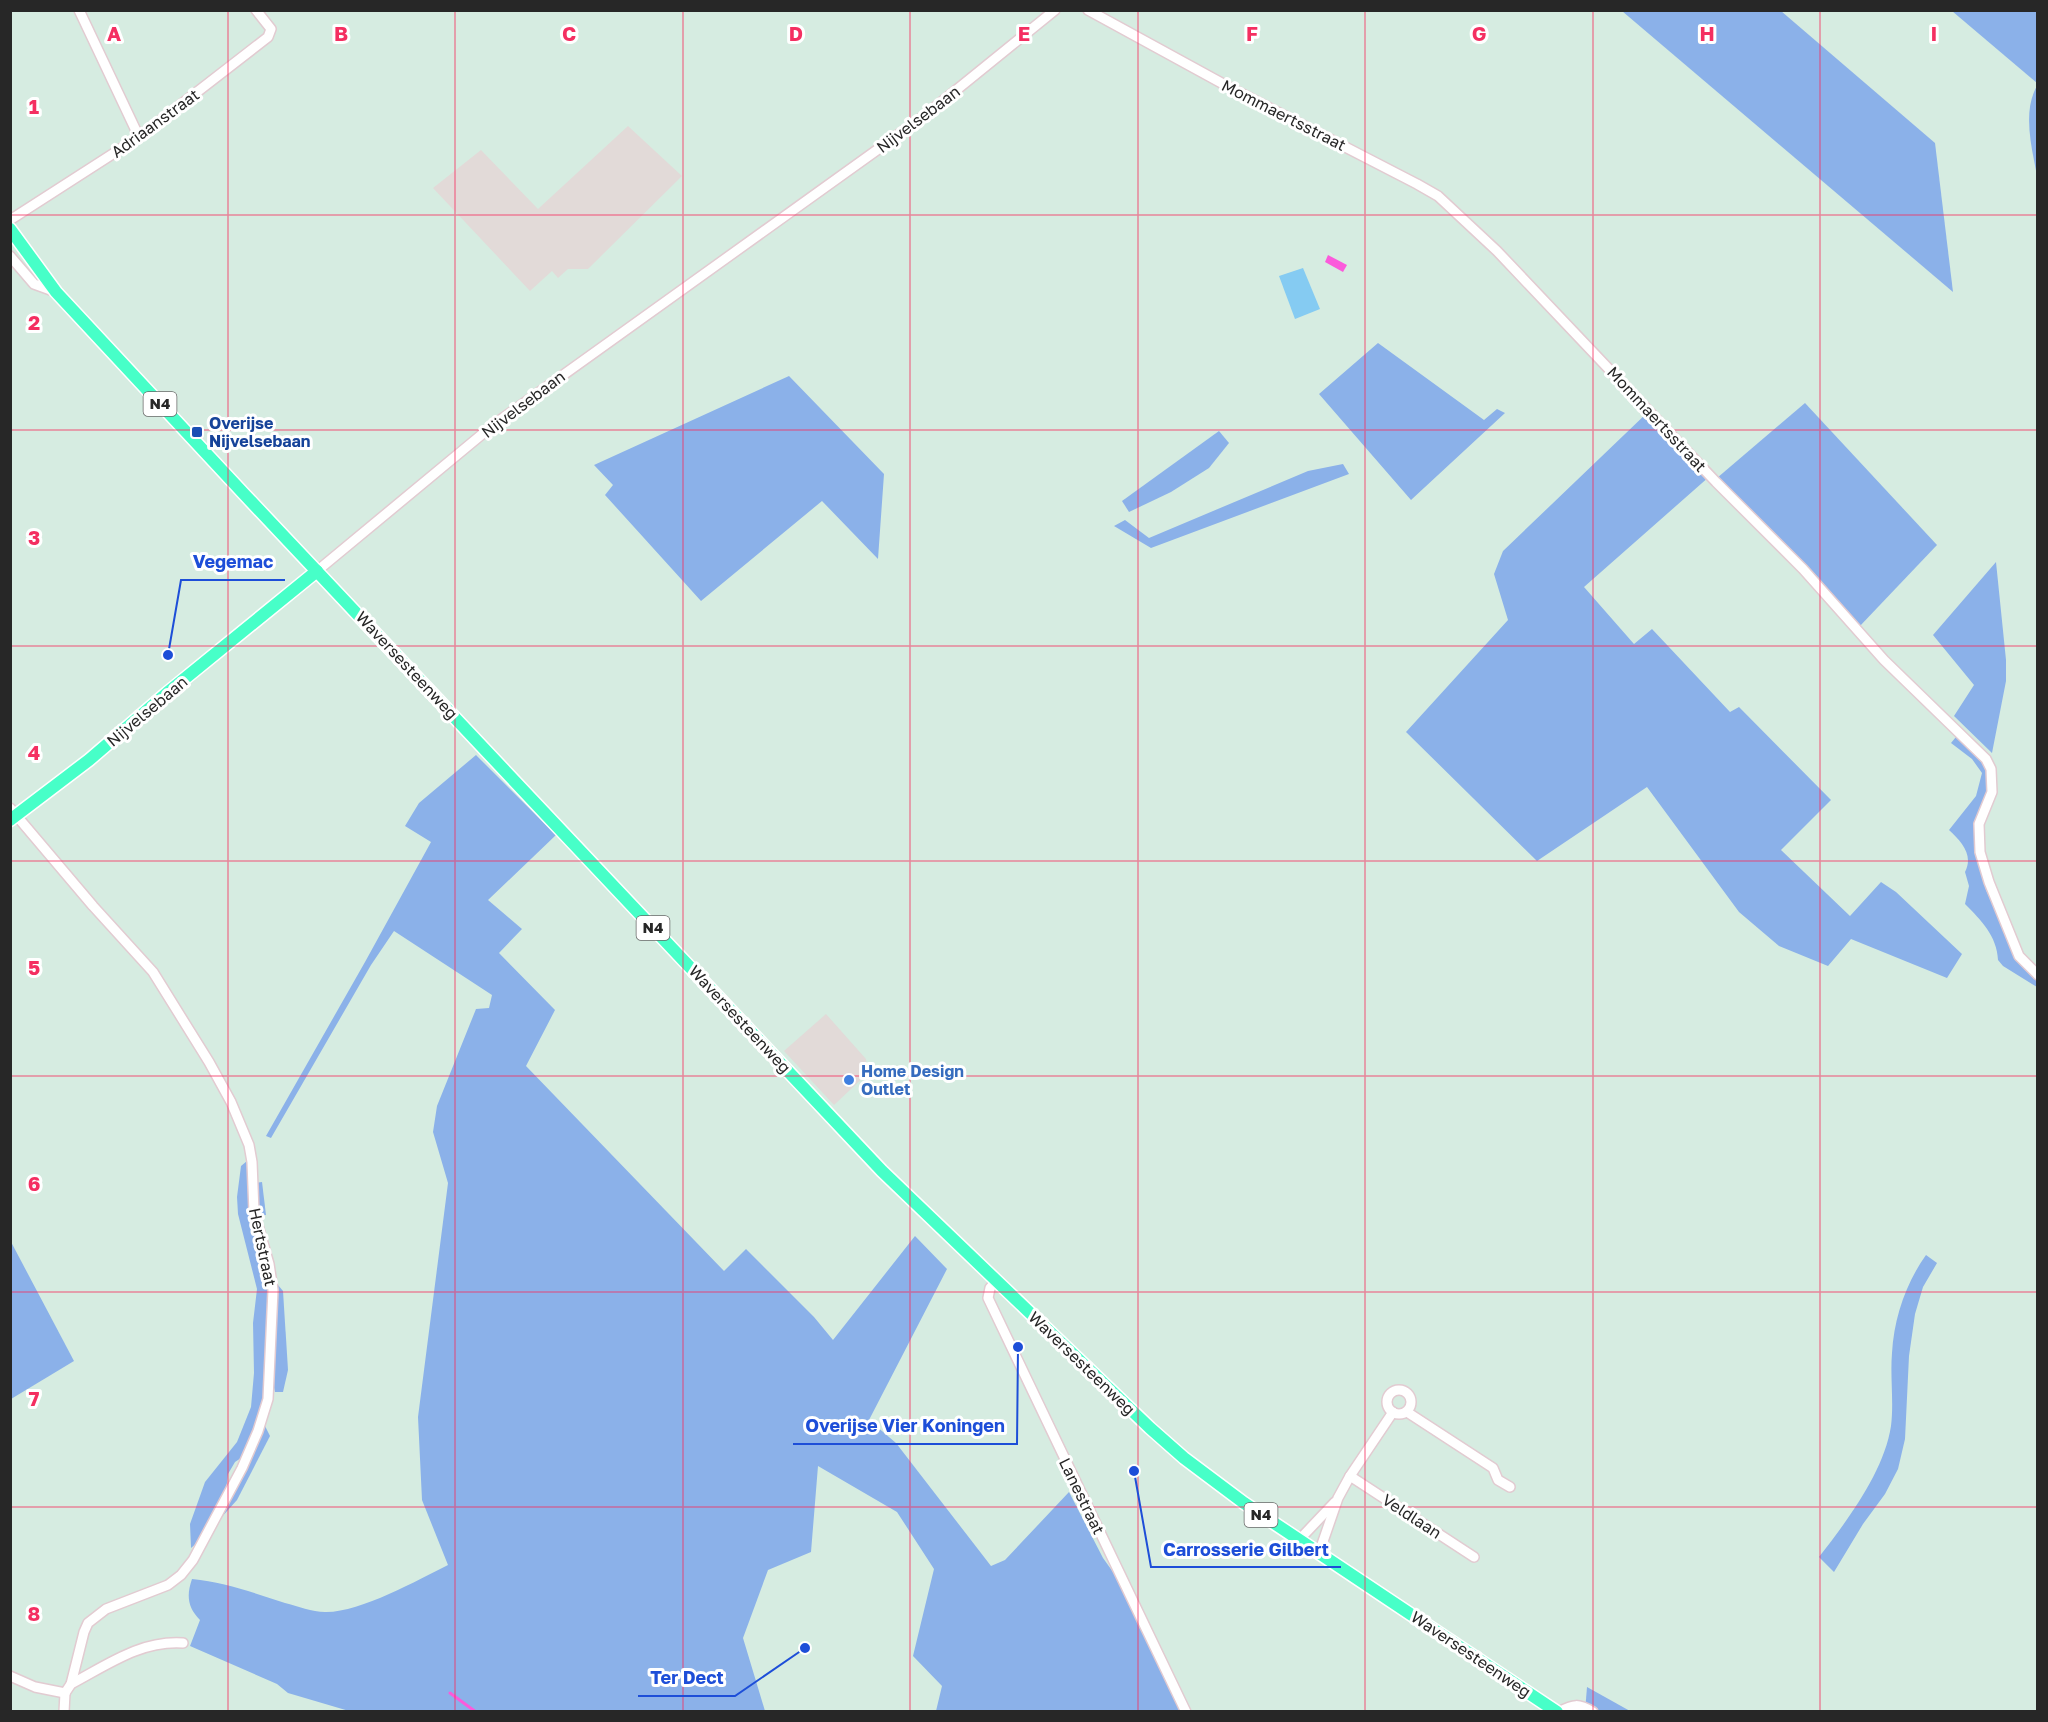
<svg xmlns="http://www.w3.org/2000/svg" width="2048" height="1722" font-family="'Golos Text',sans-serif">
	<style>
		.industrial { fill: #e2dad8 }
		.green { fill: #8bb1e9 }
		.pitch { fill: #85cbf2 }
		.water { fill: #fb5bdb }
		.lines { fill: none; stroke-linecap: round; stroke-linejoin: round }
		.stream { stroke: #fb5bdb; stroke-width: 3 }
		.minor-casing { stroke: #e2cbd1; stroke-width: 12 }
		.major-casing { stroke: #fff; stroke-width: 15 }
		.minor { stroke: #fff; stroke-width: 9 }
		.major { stroke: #47ffc8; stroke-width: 12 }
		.grid { fill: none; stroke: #f42f61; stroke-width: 1.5; stroke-opacity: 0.55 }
		.transit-dot { fill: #1a4fb4; stroke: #fff; stroke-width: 2 }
		.shop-dot { fill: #3f7fe0; stroke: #fff; stroke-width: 2 }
		.labels { text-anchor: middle; stroke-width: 6; stroke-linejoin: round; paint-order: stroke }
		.shield { fill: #fff; stroke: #686868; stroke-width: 1.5 }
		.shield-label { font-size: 15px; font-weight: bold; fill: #272727 }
		.street-label { font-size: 16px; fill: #272727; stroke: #fff }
		.transit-label { font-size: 16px; font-weight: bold; fill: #164399; stroke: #fff; text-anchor: start }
		.shop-label { font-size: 16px; font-weight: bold; fill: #366cbe; stroke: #fff; text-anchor: start }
		.grid-label { font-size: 20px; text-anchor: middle; font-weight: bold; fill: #f42f61; stroke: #fff; stroke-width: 6; stroke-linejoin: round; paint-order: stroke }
		.leader { fill: none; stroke: #1d4ed8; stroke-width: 2 }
		.callout-dot { fill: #1d4ed8; stroke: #fff; stroke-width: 2 }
		.callout-label { font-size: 18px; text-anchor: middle; font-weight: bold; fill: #1d4ed8; stroke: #fff; stroke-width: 6; stroke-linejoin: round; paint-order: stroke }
	</style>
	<rect width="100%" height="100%" fill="#d6ece1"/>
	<g class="industrial">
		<polygon points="628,126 682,176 588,269 568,269 558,278 552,271 530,291 433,188 481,150 538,209"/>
		<polygon points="826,1014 866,1059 868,1073 834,1105 784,1051"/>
	</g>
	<g class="green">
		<polygon points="1622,11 1781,11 1935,143 1953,292"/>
		<polygon points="1952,11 2037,11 2037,83"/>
		<path d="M2037,86v90c-5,-28 -15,-64 0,-90z"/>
		<polygon points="1378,343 1484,420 1497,409 1505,413 1411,500 1319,394"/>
		<polygon points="789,376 884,474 878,559 822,501 701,601 605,495 613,485 594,465"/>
		<polygon points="1805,403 1937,545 1859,627 1717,478"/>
		<polygon points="1649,411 1710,476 1584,587 1634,644 1652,629 1730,712 1739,707 1831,800 1781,850 1850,916 1881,882 1896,892 1962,954 1947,978 1851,939 1828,966 1779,946 1739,912 1647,787 1537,861 1406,732 1508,620 1494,574 1503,551"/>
		<polygon points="1219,431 1229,443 1209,468 1171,492 1129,512 1122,501"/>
		<polygon points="1343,464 1349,474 1151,548 1114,526 1125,520 1149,538 1308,471"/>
		<polygon points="1996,562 2006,660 2006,681 1992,753 1954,716 1974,685 1933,635"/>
		<path d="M1960,732l26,27 4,32 -12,64 8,35 32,68 8,11 11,11v7l-34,-21 -5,-6c-1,-24 -17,-40 -33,-56l4,-18 -4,-14c9,-17 -4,-31 -16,-42l27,-34 6,-23 -10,-14 -21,-16z"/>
		<path d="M476,755l80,80 -68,65 34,29 -23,24 56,57 -29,56 198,205 22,-22 68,68 19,23 82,-104 32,33 -78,151 27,23 95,123 14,-6 64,-68 34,66 15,21 65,132h-247l6,-25 -29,-30 21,-87 -37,-57 -79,-46 -7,86 -43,18 -25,68 22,73h-416l-61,-18 -11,-9 -87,-38 10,-26c-12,-12 -14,-24 -8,-41 32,3 62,14 93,24 13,3 27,9 40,9 34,1 93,-32 123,-47l-26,-65 -4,-83 30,-234 -15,-51 4,-26 39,-97 13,-1 3,-13 -98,-64 -23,34 -100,173 -5,-2 99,-174 66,-120 -26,-16 14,-23z"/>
		<polygon points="247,1161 269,1277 266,1390 255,1428 241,1458 235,1462 228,1474 226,1491 198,1542 191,1548 190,1524 205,1482 237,1442 251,1407 254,1373 253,1323 257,1289 238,1214 237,1197 241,1166"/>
		<polygon points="262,1182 266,1215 259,1216 255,1183"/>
		<polygon points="10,1240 74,1361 11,1399 10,1399"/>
		<path d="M1926,1255l11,8 -14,24 -8,27 -6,42 -4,83 -7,30 -13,25 -22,30 -29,48 -15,-15c28,-36 65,-85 72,-131 3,-24 -1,-49 1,-73 2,-35 14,-70 34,-98z"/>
		<polygon points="278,1285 283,1291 288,1370 283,1392 275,1392 273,1383 276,1286"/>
		<polygon points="264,1424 270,1436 237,1500 219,1520"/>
		<polygon points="1587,1687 1630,1711 1585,1712"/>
	</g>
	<polygon class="pitch" points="1303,268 1320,309 1295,319 1279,276"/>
	<polygon class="water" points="1328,255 1347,265 1343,272 1325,262"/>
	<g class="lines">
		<polyline class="stream" points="450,1693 476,1712"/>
		<g class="minor-casing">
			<g id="minor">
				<polyline points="79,10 139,137"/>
				<polyline points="1088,10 1227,86 1417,184 1438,196 1497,251 1716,482 1803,569 1884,660 1986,759 1991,769 1992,792 1979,824 1980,852 1989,882 2019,956 2038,975"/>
				<polyline points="10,220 139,137 268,37 271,29 256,10"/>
				<polyline points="10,256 34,284 56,292"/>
				<polyline points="317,571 492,426 923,117 1055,10"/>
				<polyline points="10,808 93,906 153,972 209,1062 231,1102 249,1145 252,1162 254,1212 269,1264 273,1290 268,1399 258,1431 242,1468 193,1560 181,1575 168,1585 106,1609 88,1623 84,1632 71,1684"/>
				<polyline points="996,1281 990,1288 988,1298 1186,1712"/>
				<circle cx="1399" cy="1402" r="12"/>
				<polyline points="1407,1412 1493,1468 1498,1480 1510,1487"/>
				<polyline points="1350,1476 1474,1557"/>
				<polyline points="1299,1540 1335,1502"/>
				<polyline points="1319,1553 1338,1498 1350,1476 1393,1412"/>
				<polyline points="10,1676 35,1687 65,1693"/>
				<path d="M65,1693l6,-9c36,-19 70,-44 112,-41"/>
				<polyline points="64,1712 65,1693"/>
				<path d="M1558,1712c16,-8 20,-9 35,0"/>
			</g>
		</g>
		<g class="major-casing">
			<g id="major">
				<polyline points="10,229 56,292 244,494 882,1171 1150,1428 1184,1458 1244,1503 1557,1712"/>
				<polyline points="10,820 89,760 167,693 317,571"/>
			</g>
		</g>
		<use href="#minor" class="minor"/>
		<use href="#major" class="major"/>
	</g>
	<path class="grid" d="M228,10v1702M455,10v1702M683,10v1702M910,10v1702M1138,10v1702M1365,10v1702M1593,10v1702M1820,10v1702M10,215h2028M10,430h2028M10,646h2028M10,861h2028M10,1076h2028M10,1292h2028M10,1507h2028"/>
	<rect class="transit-dot" x="191" y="426" width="12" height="12" rx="3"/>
	<circle class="shop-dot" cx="849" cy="1080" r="6"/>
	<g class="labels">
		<g class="shield">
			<rect x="143.5" y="392" width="33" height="24" rx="4.5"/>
			<rect x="636.5" y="916" width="33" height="24" rx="4.5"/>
			<rect x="1244.5" y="1503" width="33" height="24" rx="4.5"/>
		</g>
		<g class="shield-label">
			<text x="160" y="409">N4</text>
			<text x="653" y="933">N4</text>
			<text x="1261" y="1520">N4</text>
		</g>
		<g class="street-label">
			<text transform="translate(1284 115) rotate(27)" y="6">Mommaertsstraat</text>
			<text transform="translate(918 119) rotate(-37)" y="6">Nijvelsebaan</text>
			<text transform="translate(155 123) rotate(-36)" y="6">Adriaanstraat</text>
			<text transform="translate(523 404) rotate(-37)" y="6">Nijvelsebaan</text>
			<text transform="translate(1657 419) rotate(47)" y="6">Mommaertsstraat</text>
			<text transform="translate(407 665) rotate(47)" y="6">Waversesteenweg</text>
			<text transform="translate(147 711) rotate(-40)" y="6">Nijvelsebaan</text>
			<text transform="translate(740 1019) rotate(47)" y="6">Waversesteenweg</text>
			<text transform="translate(263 1247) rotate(78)" y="6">Hertstraat</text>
			<text transform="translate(1082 1363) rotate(44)" y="6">Waversesteenweg</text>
			<text transform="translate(1082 1496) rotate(64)" y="6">Lanestraat</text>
			<text transform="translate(1412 1516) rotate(33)" y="6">Veldlaan</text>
			<text transform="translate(1471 1654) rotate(34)" y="6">Waversesteenweg</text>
		</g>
		<g class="transit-label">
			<text x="209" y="429">Overijse<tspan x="209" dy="18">Nijvelsebaan</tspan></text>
		</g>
		<g class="shop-label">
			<text x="861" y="1077">Home Design<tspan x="861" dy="18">Outlet</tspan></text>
		</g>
	</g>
	<g class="grid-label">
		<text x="114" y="41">A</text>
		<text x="341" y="41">B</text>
		<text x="569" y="41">C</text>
		<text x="796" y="41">D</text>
		<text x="1024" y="41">E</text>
		<text x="1252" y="41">F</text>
		<text x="1479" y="41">G</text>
		<text x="1707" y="41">H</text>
		<text x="1934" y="41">I</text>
		<text x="34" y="114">1</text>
		<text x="34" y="330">2</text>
		<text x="34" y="545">3</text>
		<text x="34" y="760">4</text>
		<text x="34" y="975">5</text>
		<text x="34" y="1191">6</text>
		<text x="34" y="1406">7</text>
		<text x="34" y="1621">8</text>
	</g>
	<path class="leader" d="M168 655L181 580H285M1018 1347L1017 1444H793M1134 1471L1151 1567H1341M805 1648L735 1696H638"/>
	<g class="callout-dot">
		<circle cx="168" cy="655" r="6"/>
		<circle cx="1018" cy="1347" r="6"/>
		<circle cx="1134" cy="1471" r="6"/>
		<circle cx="805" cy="1648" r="6"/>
	</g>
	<g class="callout-label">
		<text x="233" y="568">Vegemac</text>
		<text x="905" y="1432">Overijse Vier Koningen</text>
		<text x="1246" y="1556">Carrosserie Gilbert</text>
		<text x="687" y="1684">Ter Dect</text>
	</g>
	<rect width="2048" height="1722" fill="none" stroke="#272727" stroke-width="24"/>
</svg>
